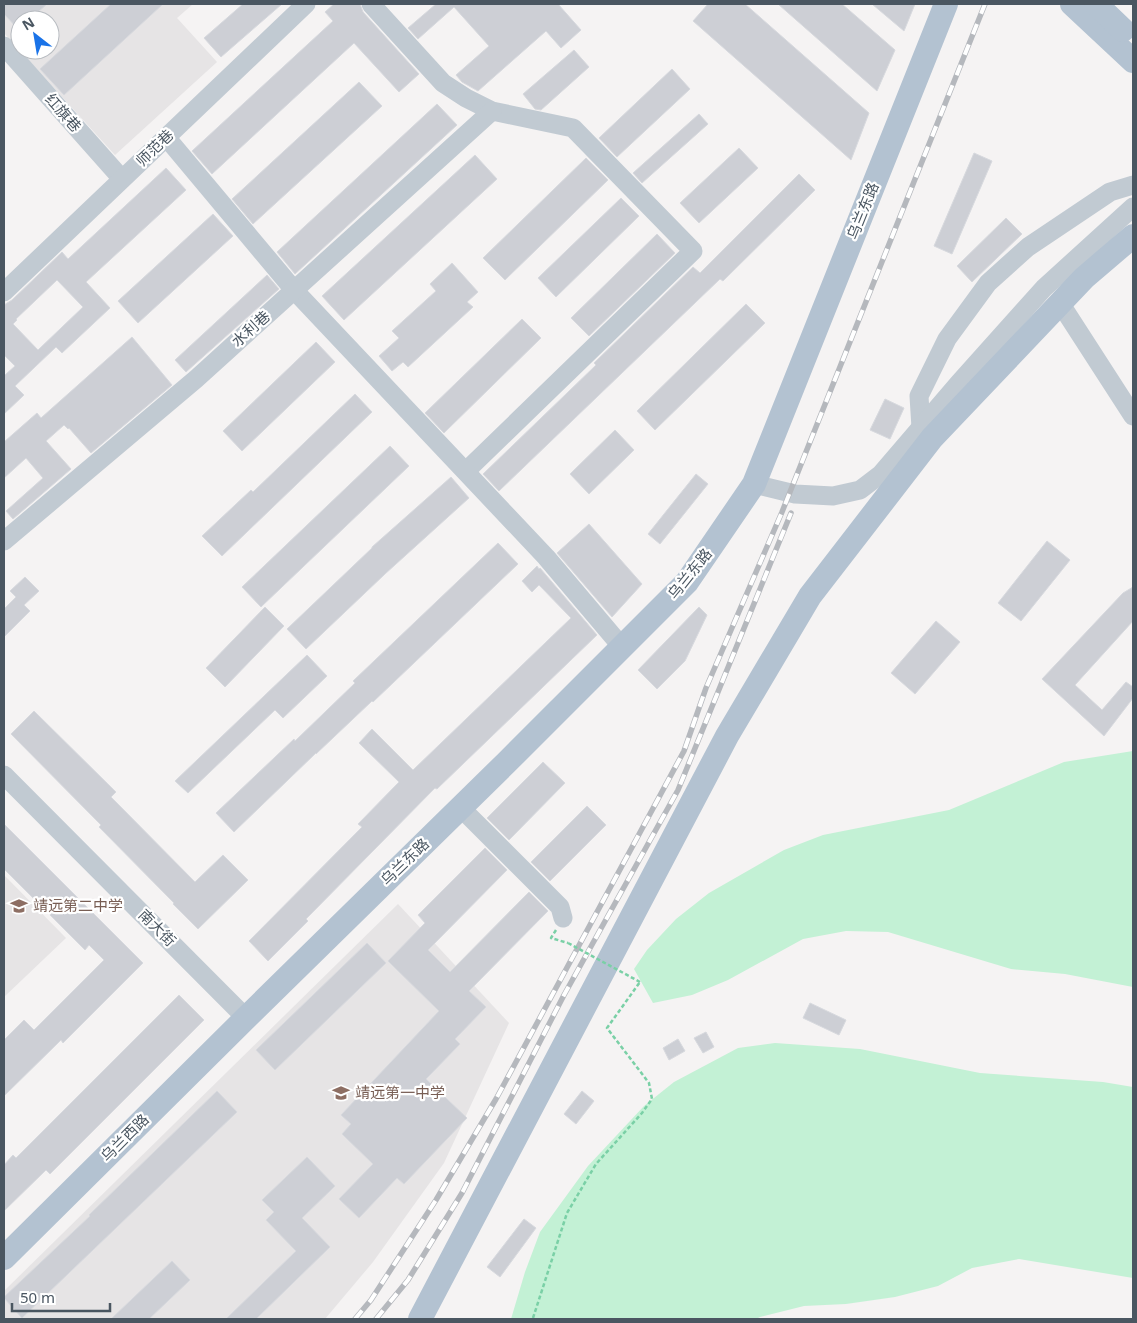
<svg xmlns="http://www.w3.org/2000/svg" width="1137" height="1323" font-family="'Noto Sans','Noto Sans SC',sans-serif">
	<style>
		.education { fill: #e6e4e5; fill-rule: evenodd }
		.green { fill: #c3f1d5 }
		.building { fill: #cdcfd5; stroke: #d7d9de; fill-rule: evenodd }
		.lines { fill: none; stroke-linecap: round; stroke-linejoin: round }
		.path { stroke: #7ad0a6; stroke-width: 2.5; stroke-dasharray: 4 2.5; stroke-linecap: butt }
		.minor { stroke: #c1cad2; stroke-width: 19 }
		.major { stroke: #b3c2d1; stroke-width: 24 }
		.rail-casing { stroke: #b5b8bd; stroke-width: 5.5 }
		.rail { stroke: #fff; stroke-width: 4; stroke-dasharray: 11; stroke-linecap: butt }
		.path-bridge { stroke: #7ad0a6; stroke-width: 2.5; stroke-dasharray: 4 2.5; stroke-linecap: butt }
		.labels { text-anchor: middle; stroke-width: 4.5; stroke-linejoin: round; paint-order: stroke }
		.street-label { font-size: 15px; fill: #4a5661; stroke: #fff }
		.education-label { font-size: 15px; fill: #785e54; stroke: #fff; text-anchor: start }
	</style>
	<rect width="100%" height="100%" fill="#f5f3f3"/>
	<g class="education">
		<path d="M4,4h189l-16,14 40,44 -102,93 -111,-122zM20,20h30v30h-30z"/>
		<polygon points="4,875 66,938 4,997"/>
		<polygon points="398,904 509,1023 444,1163 373,1262 325,1319 4,1319 4,1291"/>
	</g>
	<g class="green">
		<polygon points="1133,751 1133,987 1065,974 1011,969 888,932 846,931 803,939 728,980 692,995 653,1003 634,969 647,950 676,919 709,893 784,850 823,835 949,810 1064,762"/>
		<polygon points="775,1043 860,1049 980,1073 1103,1082 1133,1087 1133,1278 1019,1259 972,1268 938,1286 895,1297 846,1304 804,1306 760,1317 756,1319 511,1319 525,1272 540,1232 588,1166 644,1106 674,1082 738,1048"/>
	</g>
	<g class="building">
		<polygon points="4,4 47,4 29,20 20,20 20,31 4,14"/>
		<polygon points="111,4 163,4 64,95 40,69"/>
		<polygon points="243,4 282,4 221,57 204,38"/>
		<polygon points="334,4 360,4 363,12 419,74 399,92 354,43 212,174 192,151 333,21 325,12"/>
		<polygon points="436,4 558,4 581,30 561,48 546,31 478,91 462,82 456,75 489,46 454,7 418,39 408,28"/>
		<polygon points="708,4 745,4 869,113 851,160 693,21"/>
		<polygon points="778,4 842,4 895,50 877,91"/>
		<polygon points="872,4 915,4 904,31"/>
		<polygon points="574,50 589,67 541,110 535,109 523,94"/>
		<polygon points="672,69 690,89 617,157 599,138"/>
		<polygon points="359,82 382,106 253,224 232,199"/>
		<polygon points="437,104 457,125 295,274 277,252"/>
		<polygon points="699,114 708,124 642,183 633,173"/>
		<polygon points="739,148 758,168 699,223 680,203"/>
		<polygon points="974,153 992,161 952,254 934,246"/>
		<polygon points="475,155 497,179 344,320 322,296"/>
		<polygon points="586,158 608,180 505,280 483,258"/>
		<path d="M166,168l20,22 -100,92 24,26 -48,45 -6,-6 -41,39 9,9 -20,19v-40l1,1 10,-9 -11,-11v-50l8,-5 50,-48 6,7zM57,280l26,27 -45,43 -25,-26 4,-4 -1,-1z"/>
		<polygon points="799,174 815,190 723,281 720,279 499,491 483,474 596,365 594,363 693,267 700,273"/>
		<polygon points="621,198 639,216 556,297 538,278"/>
		<polygon points="213,214 233,236 138,323 118,301"/>
		<polygon points="1006,218 1022,234 972,282 957,266"/>
		<polygon points="657,234 675,253 589,336 571,318"/>
		<polygon points="452,263 478,292 467,302 473,307 408,367 403,362 392,371 379,356 399,338 392,331 436,291 430,284"/>
		<polygon points="267,275 279,289 186,372 175,360"/>
		<polygon points="746,304 765,323 655,430 637,411"/>
		<polygon points="522,319 541,338 444,433 425,413"/>
		<polygon points="132,337 172,385 91,453 69,428 68,429 64,425 46,441 71,469 13,519 6,511 43,478 26,458 4,478 4,442 37,413 41,418"/>
		<polygon points="316,342 335,362 242,451 223,431"/>
		<polygon points="355,394 372,412 222,556 202,536 251,490 253,492"/>
		<polygon points="885,399 904,408 890,439 870,430"/>
		<polygon points="615,430 634,450 589,494 570,474"/>
		<polygon points="390,446 409,466 261,607 242,587"/>
		<polygon points="696,474 708,484 660,544 648,534"/>
		<polygon points="451,477 469,498 385,574 306,649 287,629 372,548 372,547"/>
		<polygon points="589,524 642,584 612,617 557,553"/>
		<polygon points="1047,541 1070,560 1021,621 998,603"/>
		<polygon points="498,543 518,564 373,702 372,701 316,754 316,753 234,832 216,813 294,739 295,741 355,683 353,681"/>
		<polygon points="537,566 539,569 540,568 597,635 437,789 435,788 306,919 308,921 268,961 249,941 362,827 358,824 399,782 359,743 372,729 413,770 571,618 539,585 532,592 522,581"/>
		<polygon points="25,577 39,591 24,605 30,611 4,637 4,609 16,597 10,591"/>
		<polygon points="1133,587 1133,621 1075,685 1102,710 1126,682 1133,687 1133,698 1104,736 1042,679 1123,593"/>
		<polygon points="265,607 284,626 225,687 206,668"/>
		<polygon points="699,607 707,615 685,661 657,689 638,670"/>
		<polygon points="936,621 960,642 915,694 891,673"/>
		<polygon points="307,655 327,676 283,718 275,710 188,793 175,781"/>
		<polygon points="34,711 116,792 111,797 195,882 223,855 248,880 198,929 173,904 174,903 99,827 101,825 11,734"/>
		<polygon points="543,762 565,783 509,840 487,818"/>
		<polygon points="587,806 606,825 550,881 531,862"/>
		<polygon points="4,824 143,963 63,1043 61,1040 4,1096 4,1040 24,1020 34,1030 104,960 89,945 85,950 4,869"/>
		<polygon points="485,848 507,870 428,950 450,972 529,892 548,911 469,991 486,1007 455,1039 460,1044 426,1079 467,1118 404,1184 397,1178 359,1218 339,1199 373,1164 342,1134 351,1124 341,1115 439,1011 388,961 425,923 418,915"/>
		<polygon points="367,943 386,963 275,1070 256,1050"/>
		<polygon points="179,995 204,1020 50,1174 46,1170 4,1211 4,1165 13,1155 16,1158"/>
		<polygon points="810,1003 846,1020 839,1035 803,1018"/>
		<polygon points="706,1032 714,1047 703,1053 694,1038"/>
		<polygon points="678,1039 685,1051 669,1060 663,1048"/>
		<polygon points="217,1091 237,1112 22,1318 4,1298 4,1297 90,1216 89,1215"/>
		<polygon points="582,1091 594,1101 576,1124 564,1114"/>
		<polygon points="307,1157 335,1186 302,1218 330,1247 256,1319 226,1319 296,1251 266,1220 274,1212 262,1200"/>
		<polygon points="524,1219 536,1228 500,1277 487,1267"/>
		<polygon points="172,1261 190,1280 149,1319 111,1319"/>
	</g>
	<g class="lines">
		<g class="path">
			<polyline points="556,930 551,938 568,943"/>
			<polyline points="533,1318 567,1213 596,1164 642,1113 652,1099 649,1083 607,1028 640,982"/>
		</g>
		<g class="minor">
			<polyline points="371,4 443,83 466,98 492,111 573,128 693,251 466,471"/>
			<polyline points="4,46 122,179"/>
			<polyline points="166,137 294,290 546,557 622,647"/>
			<polyline points="4,292 306,4"/>
			<polyline points="1060,303 1133,416"/>
			<polyline points="921,428 919,396 947,339 988,283 1028,247 1110,192 1133,185"/>
			<polyline points="754,484 795,494 833,496 860,490 881,474 959,383 1044,288 1133,207"/>
			<polyline points="4,541 196,379 492,111"/>
			<polyline points="4,775 246,1018"/>
			<polyline points="461,808 560,907 563,918"/>
		</g>
		<g class="major">
			<polyline points="1072,4 1133,61"/>
			<polyline points="1096,4 1123,30"/>
			<polyline points="4,1258 246,1018 506,763 687,582 754,484 946,4"/>
			<polyline points="420,1319 727,736 810,596 932,438 1084,278 1133,236"/>
		</g>
		<g class="rail-casing">
			<g id="rail">
				<polyline points="355,1319 371,1300 436,1200 496,1099 684,751 706,688 782,512 985,4"/>
				<polyline points="376,1319 408,1280 462,1193 564,995 678,790 791,513"/>
			</g>
		</g>
		<use href="#rail" class="rail"/>
		<polyline class="path-bridge" points="568,943 640,982"/>
	</g>
	<defs>
		<g id="school-bare" transform="scale(1.35)"><path d="M0-5L7-2L0 1L-7-2ZM-4 1L0 2.5L4 1V4Q0 6-4 4Z" fill="#8d6e63" stroke="#fff" stroke-width="2.5" paint-order="stroke"/></g>
	</defs>
	<g fill-rule="evenodd">
		<use href="#school-bare" x="19" y="906"/>
		<use href="#school-bare" x="341" y="1093"/>
	</g>
	<g class="labels">
		<g class="street-label">
			<text transform="translate(63 113) rotate(48)" y="5">红旗巷</text>
			<text transform="translate(155 148) rotate(-44)" y="5">师范巷</text>
			<text transform="translate(863 211) rotate(-68)" y="5">乌兰东路</text>
			<text transform="translate(251 329) rotate(-42)" y="5">水利巷</text>
			<text transform="translate(690 574) rotate(-51)" y="5">乌兰东路</text>
			<text transform="translate(405 862) rotate(-44)" y="5">乌兰东路</text>
			<text transform="translate(157 928) rotate(45)" y="5">南大街</text>
			<text transform="translate(125 1138) rotate(-45)" y="5">乌兰西路</text>
		</g>
		<g class="education-label">
			<text x="33" y="911">靖远第二中学</text>
			<text x="355" y="1098">靖远第一中学</text>
		</g>
	</g>
	<rect width="1137" height="1323" fill="none" stroke="#4a5661" stroke-width="10"/>
	<g transform="translate(35 35) rotate(329)"><circle r="24" fill="#ffffff" stroke="#b7bbc0"/>
	<path d="M0-4L9 19L0 12L-9 19Z" fill="#1a73e8"/>
	<text y="-8" font-size="14" font-weight="bold" text-anchor="middle" fill="#4a5661">N</text>
	</g>
	<path d="M12 1303v8h98v-8" fill="none" stroke="#4a5661" stroke-width="2.5"/>
	<text x="20" y="1303" font-size="15" fill="#4a5661" stroke="#ffffff" stroke-width="4" paint-order="stroke">50 m</text>
</svg>
